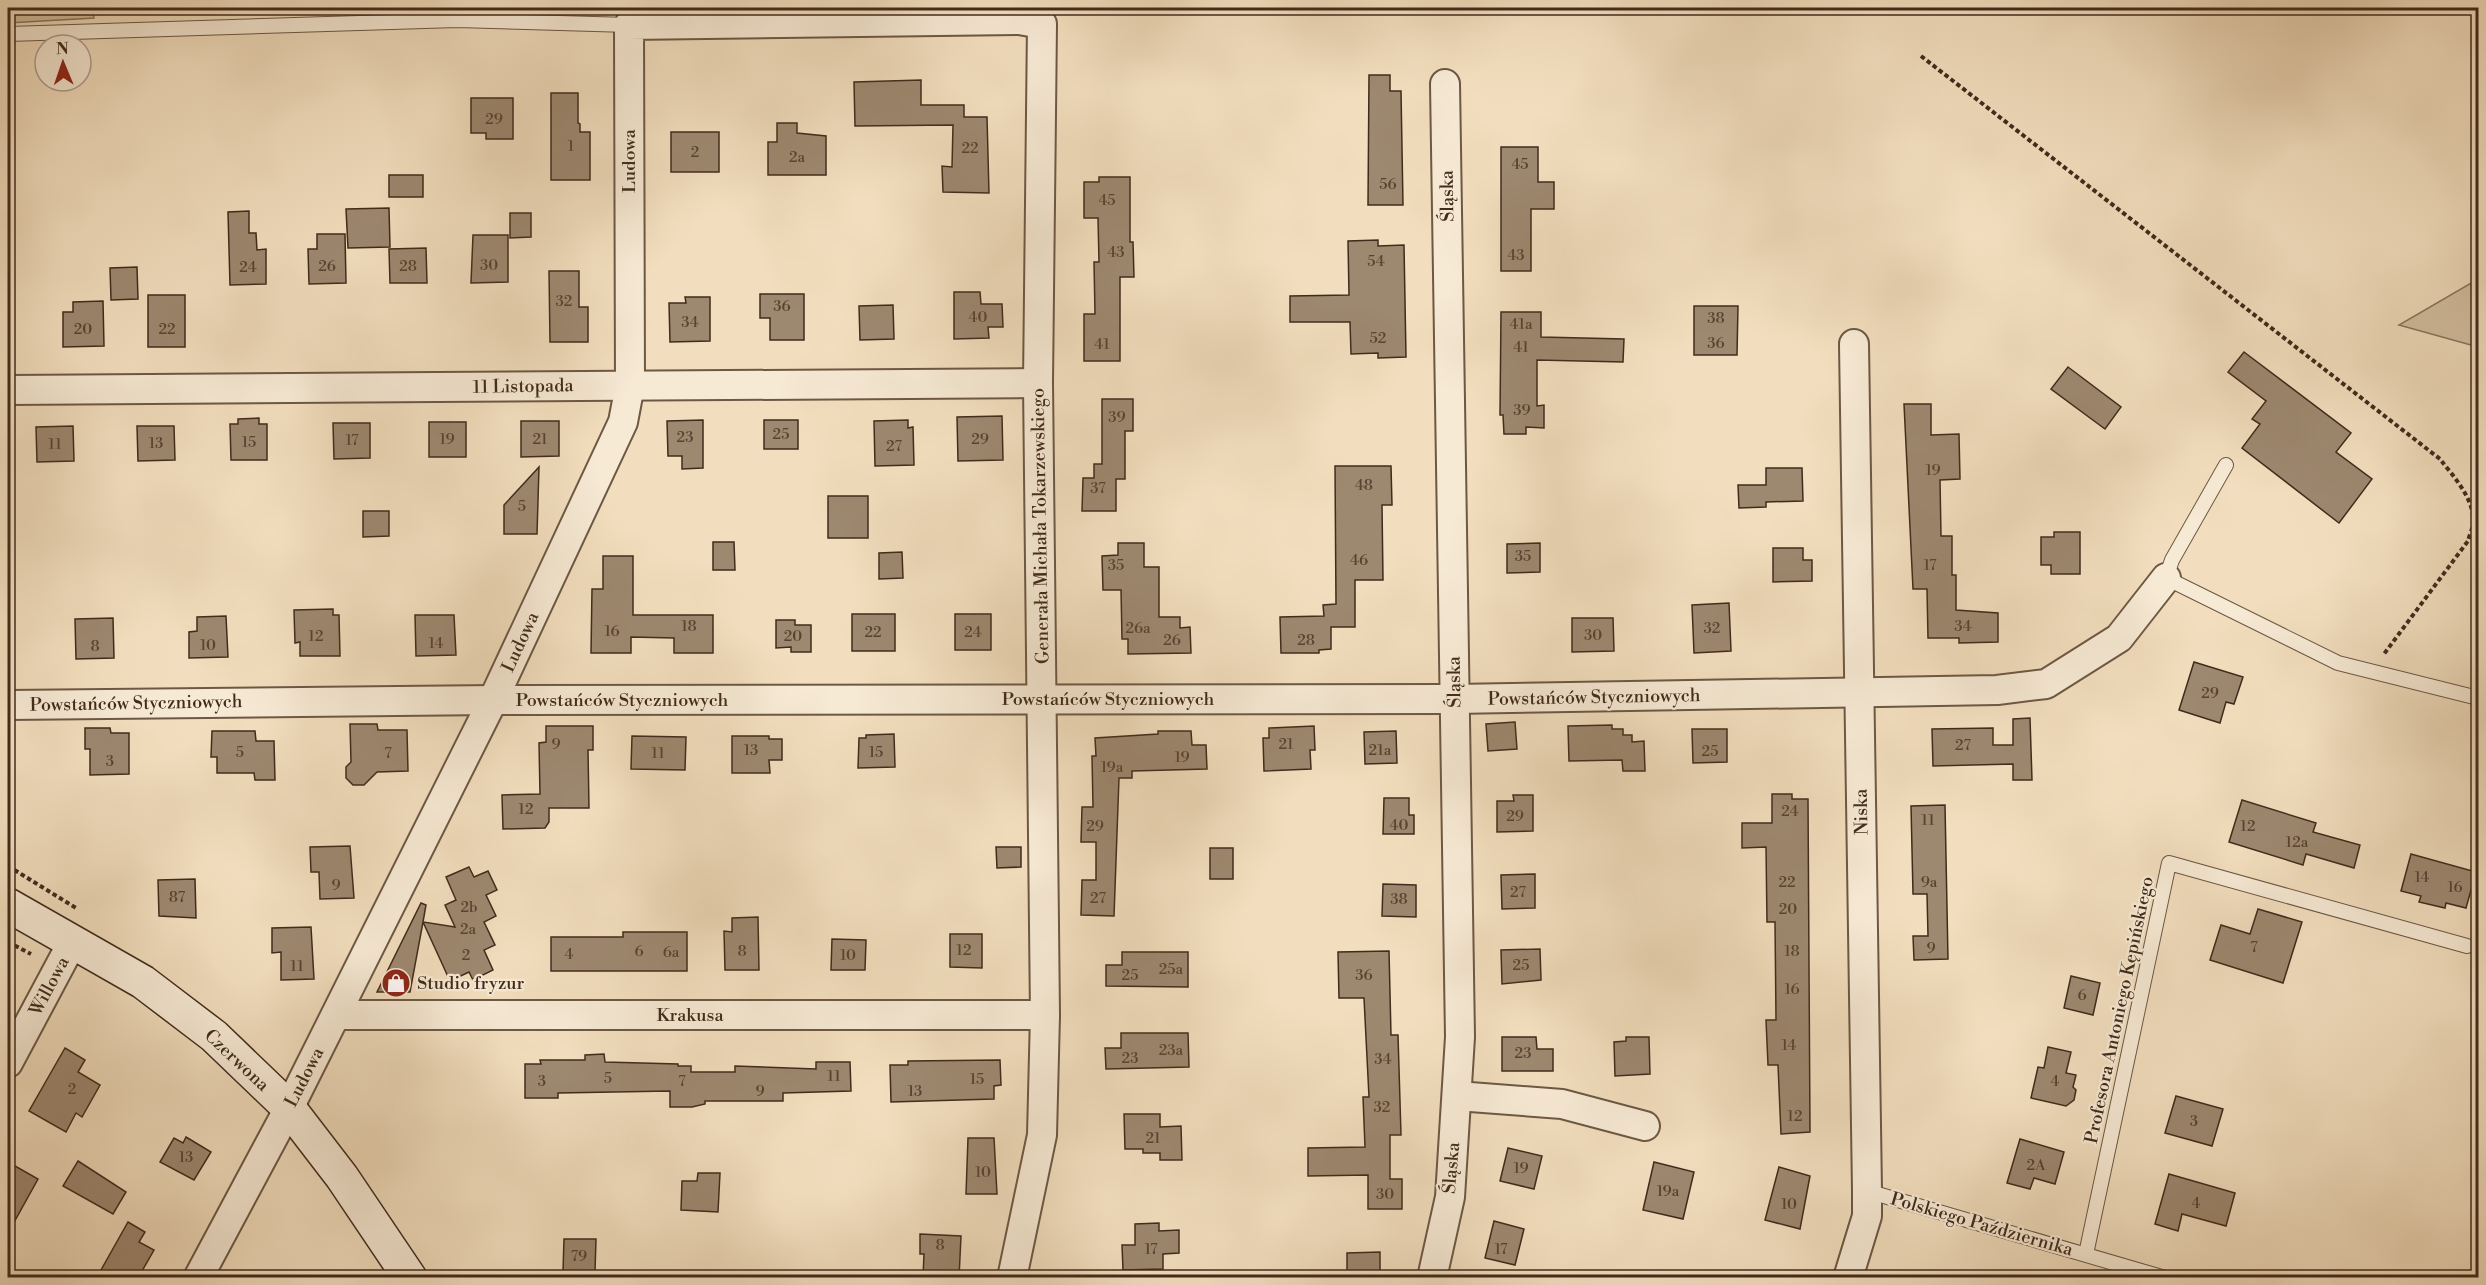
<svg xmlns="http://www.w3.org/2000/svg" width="2486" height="1285" font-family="'Libre Bodoni',serif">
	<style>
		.green { fill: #d4c0a2; stroke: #8a765f; stroke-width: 1.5 }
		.building { fill: #9d8870; stroke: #412b1c; stroke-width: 1.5 }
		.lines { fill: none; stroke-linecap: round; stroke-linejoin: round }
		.service-casing { stroke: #6d5844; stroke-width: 16 }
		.minor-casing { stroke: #6d5844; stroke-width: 32 }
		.secondary-casing { stroke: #412b1c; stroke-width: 36 }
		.path { stroke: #412b1c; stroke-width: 4; stroke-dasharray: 4.5 3; stroke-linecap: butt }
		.service { stroke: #f7ead5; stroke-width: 14 }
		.minor { stroke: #f7ead5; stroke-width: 28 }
		.secondary { stroke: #f7ead5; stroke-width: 33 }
		.labels { text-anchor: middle; stroke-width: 4.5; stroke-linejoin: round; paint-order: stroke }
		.number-label { font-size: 15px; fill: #584231 }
		.street-label { font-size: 18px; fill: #412b1c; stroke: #f7ead5 }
		.poi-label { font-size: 18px; fill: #412b1c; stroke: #f7ead5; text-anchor: start }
	</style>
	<rect width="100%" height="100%" fill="#f2debe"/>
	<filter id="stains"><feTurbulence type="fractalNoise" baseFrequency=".00333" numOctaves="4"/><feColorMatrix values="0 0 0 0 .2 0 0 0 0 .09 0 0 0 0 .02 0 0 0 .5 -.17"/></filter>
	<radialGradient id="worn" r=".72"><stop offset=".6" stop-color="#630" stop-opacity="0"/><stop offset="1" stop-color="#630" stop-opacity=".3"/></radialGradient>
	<g class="green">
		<polygon points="8,8 92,8 94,18 8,23"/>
		<polygon points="2478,279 2478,347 2399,325"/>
	</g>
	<g class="building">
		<polygon points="1369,75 1390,75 1390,91 1401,91 1403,205 1368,205"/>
		<polygon points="921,80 921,105 964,105 964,117 987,117 989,193 943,192 942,166 952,167 953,125 855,126 854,82"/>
		<polygon points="551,93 578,93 578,123 580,124 580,132 590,132 590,180 551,180"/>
		<polygon points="471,98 513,98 513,139 486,139 486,133 471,133"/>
		<polygon points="777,123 797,123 797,133 826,136 826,175 768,175 768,142 777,142"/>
		<rect x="671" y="132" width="48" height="40"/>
		<polygon points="1501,147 1538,147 1538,182 1554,182 1554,209 1531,209 1531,271 1501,271"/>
		<rect x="389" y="175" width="34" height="22"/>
		<polygon points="1099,177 1130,177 1130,242 1133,242 1134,277 1120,277 1120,361 1084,361 1084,314 1095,314 1094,262 1099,262 1098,218 1084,218 1084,182 1099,182"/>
		<polygon points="389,208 390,247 348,248 346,209"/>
		<polygon points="249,211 249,233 256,233 257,250 266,249 266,284 230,285 228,212"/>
		<polygon points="510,213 531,213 531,237 510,238"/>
		<polygon points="317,234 345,234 346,283 309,284 308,249 317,249"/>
		<polygon points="473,235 508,235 508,282 471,283"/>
		<polygon points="1378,240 1378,246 1404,245 1406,357 1378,358 1378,353 1351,354 1350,322 1290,322 1290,296 1349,295 1348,241"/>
		<polygon points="426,248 427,283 390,283 389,249"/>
		<polygon points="137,267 138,299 111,300 110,268"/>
		<polygon points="549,271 579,271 579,307 588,307 588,342 550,342"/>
		<polygon points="954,292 980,292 981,304 1002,304 1003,327 988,327 989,338 954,339"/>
		<polygon points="760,294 804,294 804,340 770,340 770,318 760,318"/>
		<rect x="148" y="295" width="37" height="52"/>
		<polygon points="685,297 710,297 710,341 670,342 669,303 686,303"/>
		<polygon points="103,301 104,346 63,347 63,312 73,312 73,302"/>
		<polygon points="893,305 894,339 860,340 859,306"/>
		<polygon points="1694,306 1738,306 1737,355 1694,355"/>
		<polygon points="1501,312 1541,312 1541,337 1624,339 1623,362 1537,360 1537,406 1544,405 1544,428 1526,427 1526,434 1504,434 1503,415 1500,415"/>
		<polygon points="2244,352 2351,433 2336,452 2372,479 2339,523 2242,448 2260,424 2252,419 2266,401 2228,372"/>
		<polygon points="2068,367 2121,407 2105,429 2051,389"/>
		<polygon points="1102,399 1133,399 1133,431 1125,431 1125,479 1116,479 1116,511 1082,511 1083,478 1094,478 1094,464 1102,464"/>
		<polygon points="1904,404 1931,404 1931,435 1959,434 1960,479 1940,480 1941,536 1952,536 1952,575 1956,575 1956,610 1998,613 1998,642 1959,643 1959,638 1928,638 1927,589 1913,589"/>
		<polygon points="1002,416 1003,460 958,461 957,417"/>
		<polygon points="259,418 259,424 267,424 267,460 231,460 230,424 238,424 238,419"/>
		<polygon points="703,420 703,468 682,469 682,456 668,456 667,421"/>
		<rect x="764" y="420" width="34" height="29"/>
		<polygon points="908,420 908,428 913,427 914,465 875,466 874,421"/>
		<polygon points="521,421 559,421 559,456 521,457"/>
		<rect x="429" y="422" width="37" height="35"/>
		<polygon points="333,423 370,423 370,458 334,459"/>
		<polygon points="73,426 74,461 37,462 36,427"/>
		<polygon points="137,426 174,426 175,460 138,461"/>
		<polygon points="1335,466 1391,466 1392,505 1382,505 1383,580 1355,580 1355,627 1331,627 1331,649 1319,650 1319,653 1281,653 1280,617 1324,616 1323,605 1336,604"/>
		<polygon points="539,467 537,534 504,534 504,505"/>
		<polygon points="1766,468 1802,468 1803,501 1766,502 1766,507 1739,508 1738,485 1766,485"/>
		<rect x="828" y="496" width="40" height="42"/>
		<polygon points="363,511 389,511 389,536 363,537"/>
		<polygon points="2054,532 2080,532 2080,574 2051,574 2051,565 2041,565 2041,537 2054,537"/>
		<polygon points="713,542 734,542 735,570 713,570"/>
		<polygon points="1118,543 1144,543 1144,567 1159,567 1159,617 1180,617 1180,628 1190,627 1191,653 1128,654 1128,639 1122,639 1121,590 1103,590 1102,556 1118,555"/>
		<polygon points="1540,543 1540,572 1507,573 1507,544"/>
		<polygon points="1773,548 1803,548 1803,560 1812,560 1812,581 1773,582"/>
		<polygon points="902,552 903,578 879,579 879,553"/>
		<polygon points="603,556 633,556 633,615 713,615 713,653 674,653 674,638 631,637 631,653 591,653 592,589 603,589"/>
		<polygon points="1729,603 1731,651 1694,653 1692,605"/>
		<polygon points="333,609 333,615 339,615 340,656 300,656 300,642 295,643 294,610"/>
		<rect x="852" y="614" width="43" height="37"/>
		<rect x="955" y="614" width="36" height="36"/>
		<polygon points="415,615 454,615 456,655 416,656"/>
		<polygon points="226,616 228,657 189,658 189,632 197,631 197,617"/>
		<polygon points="113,618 114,658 76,659 75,619"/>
		<polygon points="1572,618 1613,618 1614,651 1572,652"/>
		<polygon points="776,620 795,620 795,625 811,625 811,652 791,652 791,647 776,648"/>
		<polygon points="2194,662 2243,677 2234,704 2226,702 2220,723 2179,710"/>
		<polygon points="2030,718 2032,780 2013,780 2013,764 1933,766 1932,729 1993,728 1993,745 2013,745 2013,719"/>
		<polygon points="1515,722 1517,749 1488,751 1486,724"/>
		<polygon points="350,724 377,724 378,730 407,730 408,771 377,772 364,785 353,785 346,778 346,767 351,762"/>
		<polygon points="1612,725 1612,729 1623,729 1623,735 1632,735 1632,742 1644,741 1645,771 1623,771 1622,760 1569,761 1568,726"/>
		<polygon points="546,726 593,726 593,750 588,750 589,808 549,808 549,822 545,828 503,829 502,795 540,794 539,743 546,742"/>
		<polygon points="1314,726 1315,750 1310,750 1311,769 1264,771 1263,738 1269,738 1269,728"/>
		<polygon points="85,728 110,728 111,733 129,733 129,774 90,775 90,749 85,749"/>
		<polygon points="1692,729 1727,729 1727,762 1693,763"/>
		<polygon points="212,731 255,731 256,741 274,741 275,780 255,780 254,773 217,773 217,757 211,757"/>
		<polygon points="1158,731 1191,731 1192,745 1206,745 1207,769 1132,771 1132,778 1119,778 1114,916 1081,915 1082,880 1096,880 1096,842 1081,842 1082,807 1093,807 1092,756 1096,756 1095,738 1158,734"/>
		<polygon points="1396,731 1397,763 1365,764 1364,732"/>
		<polygon points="894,734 895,767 858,768 859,738 866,738 866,735"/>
		<polygon points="632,736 686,737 685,770 631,769"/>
		<polygon points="732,736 769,736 769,739 782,739 782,760 769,760 770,773 732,773"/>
		<polygon points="1772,794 1792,794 1792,799 1808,799 1810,1132 1781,1134 1778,1065 1768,1065 1766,1020 1776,1020 1775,922 1767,922 1766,847 1742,848 1742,823 1772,823"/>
		<polygon points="1513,795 1533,795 1533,831 1497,832 1497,801 1514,801"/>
		<polygon points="1384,798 1409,798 1409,815 1414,815 1414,834 1383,834"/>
		<polygon points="2242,800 2316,823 2313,832 2360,845 2354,868 2306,854 2303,865 2229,842"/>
		<polygon points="1945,805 1948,959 1914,960 1913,936 1928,936 1927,894 1913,894 1911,806"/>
		<polygon points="350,846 354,898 320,899 319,872 311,872 310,847"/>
		<polygon points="996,847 1021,847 1021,867 997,868"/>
		<rect x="1210" y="848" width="23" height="31"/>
		<polygon points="2411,854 2476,872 2466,908 2446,903 2445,908 2419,902 2421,896 2401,891"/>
		<polygon points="469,867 474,877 488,871 497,890 486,895 496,916 484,922 495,945 484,950 493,970 473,980 469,972 450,981 423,922 410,992 377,992 421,903 426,905 423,922 455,927 445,905 456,900 446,877"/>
		<polygon points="1535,874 1535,908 1502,909 1501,875"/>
		<polygon points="195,879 196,918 159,916 158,880"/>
		<polygon points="1383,884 1416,885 1416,917 1382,916"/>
		<polygon points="2258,909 2302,922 2283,983 2210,960 2221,925 2250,934"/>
		<polygon points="758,917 759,970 725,970 724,931 732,932 732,918"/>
		<polygon points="311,927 314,979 281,980 281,952 272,953 272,928"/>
		<polygon points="623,932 687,932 687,971 551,971 551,937 623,937"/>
		<polygon points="950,934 982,934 982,968 950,967"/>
		<polygon points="832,939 866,940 865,970 831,970"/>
		<polygon points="1540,949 1541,980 1502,984 1501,950"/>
		<polygon points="1389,951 1391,1035 1398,1035 1401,1135 1390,1135 1390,1179 1402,1179 1402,1209 1368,1209 1368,1175 1308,1176 1308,1148 1365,1147 1363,1097 1369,1097 1364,998 1339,998 1338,952"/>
		<polygon points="1122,952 1188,952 1188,987 1106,986 1106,965 1122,965"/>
		<polygon points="2071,976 2100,983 2093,1015 2064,1008"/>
		<polygon points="1121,1033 1188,1033 1189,1067 1106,1069 1105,1048 1121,1048"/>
		<polygon points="1502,1037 1536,1037 1537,1049 1553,1049 1553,1071 1502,1071"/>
		<polygon points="1626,1037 1649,1037 1650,1074 1615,1076 1614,1042 1626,1041"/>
		<polygon points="2048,1047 2071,1052 2066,1073 2076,1075 2073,1087 2076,1090 2074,1100 2066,1106 2031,1098 2038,1067 2044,1068"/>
		<polygon points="65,1048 85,1060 78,1072 100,1085 82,1117 76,1113 66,1132 29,1111"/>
		<polygon points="604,1054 605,1062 678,1064 678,1066 691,1066 691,1072 735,1072 735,1066 816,1069 816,1062 850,1062 851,1091 783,1093 783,1101 705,1101 705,1104 692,1107 670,1107 670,1091 558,1093 558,1098 525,1098 525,1064 541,1064 540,1060 585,1060 585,1055"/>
		<polygon points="1000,1060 1001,1085 994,1086 994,1099 891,1102 890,1065 908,1065 908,1061"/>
		<polygon points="2176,1096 2223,1109 2212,1146 2165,1133"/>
		<polygon points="1124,1114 1160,1114 1160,1127 1181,1126 1182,1160 1160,1160 1160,1153 1143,1153 1143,1149 1125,1149"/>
		<polygon points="186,1137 211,1152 194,1180 160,1162 174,1138 183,1143"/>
		<polygon points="968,1138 994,1138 997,1194 966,1194"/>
		<polygon points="2020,1139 2064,1152 2055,1184 2034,1178 2030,1189 2007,1183"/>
		<polygon points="1508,1148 1542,1156 1534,1189 1500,1181"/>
		<polygon points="78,1161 126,1192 113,1214 63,1186"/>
		<polygon points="8,1162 38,1179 8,1233"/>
		<polygon points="1654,1162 1694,1172 1683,1219 1643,1210"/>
		<polygon points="1779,1167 1810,1176 1800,1229 1765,1220"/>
		<polygon points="698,1173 720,1173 718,1212 681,1210 682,1181 697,1181"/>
		<polygon points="2169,1174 2235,1193 2226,1226 2182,1214 2178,1231 2155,1224"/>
		<polygon points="1494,1221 1524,1229 1515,1265 1485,1258"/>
		<polygon points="128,1222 145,1232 139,1242 154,1250 138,1278 114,1278 101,1270"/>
		<polygon points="1159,1223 1159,1231 1179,1230 1179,1253 1163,1254 1163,1269 1123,1270 1122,1245 1135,1245 1135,1224"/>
		<polygon points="920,1234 961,1236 959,1278 923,1278 924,1254 920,1254"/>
		<polygon points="564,1239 596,1239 595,1272 563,1272"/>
		<polygon points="1380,1252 1380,1278 1347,1278 1347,1253"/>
	</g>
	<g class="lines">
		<g class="service-casing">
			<g id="service">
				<polyline points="8,34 457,20 629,25"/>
				<polyline points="2226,465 2172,560 2166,578 2338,663 2478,698"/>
				<polyline points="1867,1191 2165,1278"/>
				<polyline points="2086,1254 2169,863 2467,946"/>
			</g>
		</g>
		<g class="minor-casing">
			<g id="minor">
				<polyline points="8,390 1038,383"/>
				<polyline points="8,705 493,700 1454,699 1997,690 2046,684 2119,638 2166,578"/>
				<polyline points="336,1015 1045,1015"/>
				<polyline points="8,1063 73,941"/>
				<polyline points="1457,1096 1562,1104 1645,1126"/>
				<polyline points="198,1278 289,1108 493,700 623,422 630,385 629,25 1019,20 1042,24 1038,383 1045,1015 1042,1135 1012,1278"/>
				<polyline points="1432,1278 1450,1197 1460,1037 1445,84"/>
				<polyline points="1848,1278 1867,1216 1867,1191 1854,344"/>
			</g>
		</g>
		<g class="secondary-casing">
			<polyline id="secondary" points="8,905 143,982 214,1036 289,1108 342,1177 410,1278"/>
		</g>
		<g class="path">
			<path d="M1921,56l519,403c13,17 35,40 33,64 0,5 -4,13 -5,18l-84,113"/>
			<polyline points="8,866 76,908"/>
			<polyline points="8,942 31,954"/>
		</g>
		<use href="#service" class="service"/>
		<use href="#minor" class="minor"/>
		<use href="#secondary" class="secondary"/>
	</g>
	<defs>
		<g id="shop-disc" transform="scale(1.5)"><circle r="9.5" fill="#8f2418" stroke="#f7ead5"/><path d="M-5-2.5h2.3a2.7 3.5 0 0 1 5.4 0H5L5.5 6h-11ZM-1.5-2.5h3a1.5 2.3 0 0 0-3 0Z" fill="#fff"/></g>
	</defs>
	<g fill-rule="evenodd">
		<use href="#shop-disc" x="396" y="983"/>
	</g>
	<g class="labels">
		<g class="number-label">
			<text x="494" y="124">29</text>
			<text x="571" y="151">1</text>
			<text x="970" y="153">22</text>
			<text x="695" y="157">2</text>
			<text x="797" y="162">2a</text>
			<text x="1520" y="169">45</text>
			<text x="1388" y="189">56</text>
			<text x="1107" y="205">45</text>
			<text x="1116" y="257">43</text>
			<text x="1516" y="260">43</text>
			<text x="1376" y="266">54</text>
			<text x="489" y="270">30</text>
			<text x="327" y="271">26</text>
			<text x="408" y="271">28</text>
			<text x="248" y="272">24</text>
			<text x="564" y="306">32</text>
			<text x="782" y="311">36</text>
			<text x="978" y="322">40</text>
			<text x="1716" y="323">38</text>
			<text x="690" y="327">34</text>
			<text x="1521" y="329">41a</text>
			<text x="83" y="334">20</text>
			<text x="167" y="334">22</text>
			<text x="1378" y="343">52</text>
			<text x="1716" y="348">36</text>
			<text x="1102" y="349">41</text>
			<text x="1521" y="352">41</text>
			<text x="1522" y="415">39</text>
			<text x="1117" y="422">39</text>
			<text x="781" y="439">25</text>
			<text x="685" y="442">23</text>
			<text x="447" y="444">19</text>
			<text x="540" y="444">21</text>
			<text x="980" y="444">29</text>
			<text x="352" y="445">17</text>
			<text x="249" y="447">15</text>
			<text x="156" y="448">13</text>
			<text x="55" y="449">11</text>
			<text x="894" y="451">27</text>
			<text x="1933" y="475">19</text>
			<text x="1364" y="490">48</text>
			<text x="1098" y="493">37</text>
			<text x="522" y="511">5</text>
			<text x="1523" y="561">35</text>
			<text x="1359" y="565">46</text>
			<text x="1116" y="570">35</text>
			<text x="1930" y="570">17</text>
			<text x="689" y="631">18</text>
			<text x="1963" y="631">34</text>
			<text x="1138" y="633">26a</text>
			<text x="1712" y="633">32</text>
			<text x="612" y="636">16</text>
			<text x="873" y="637">22</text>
			<text x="973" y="637">24</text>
			<text x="1593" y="640">30</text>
			<text x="316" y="641">12</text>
			<text x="793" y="641">20</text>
			<text x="1172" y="645">26</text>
			<text x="1306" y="645">28</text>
			<text x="436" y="648">14</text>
			<text x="208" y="650">10</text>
			<text x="95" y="651">8</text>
			<text x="2210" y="698">29</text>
			<text x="556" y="749">9</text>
			<text x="1286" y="749">21</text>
			<text x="1963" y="750">27</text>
			<text x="751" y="755">13</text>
			<text x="1380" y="755">21a</text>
			<text x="1710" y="756">25</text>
			<text x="240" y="757">5</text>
			<text x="876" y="757">15</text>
			<text x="388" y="758">7</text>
			<text x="658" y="758">11</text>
			<text x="1182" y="762">19</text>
			<text x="110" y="766">3</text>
			<text x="1112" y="772">19a</text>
			<text x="526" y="814">12</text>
			<text x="1790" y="816">24</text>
			<text x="1515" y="821">29</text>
			<text x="1928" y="825">11</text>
			<text x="1399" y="830">40</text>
			<text x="1095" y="831">29</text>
			<text x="2248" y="831">12</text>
			<text x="2297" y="847">12a</text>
			<text x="2422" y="882">14</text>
			<text x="1787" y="887">22</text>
			<text x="1929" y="887">9a</text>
			<text x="336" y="890">9</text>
			<text x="2455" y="892">16</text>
			<text x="1518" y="897">27</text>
			<text x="177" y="902">87</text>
			<text x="1098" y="903">27</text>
			<text x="1399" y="904">38</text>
			<text x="469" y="912">2b</text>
			<text x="1788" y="914">20</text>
			<text x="468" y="934">2a</text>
			<text x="2254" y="952">7</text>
			<text x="1931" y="953">9</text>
			<text x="964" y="955">12</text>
			<text x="639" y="956">6</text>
			<text x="742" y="956">8</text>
			<text x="1792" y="956">18</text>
			<text x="671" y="957">6a</text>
			<text x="569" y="959">4</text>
			<text x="466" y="960">2</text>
			<text x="848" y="960">10</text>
			<text x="1521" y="970">25</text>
			<text x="297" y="971">11</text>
			<text x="1171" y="974">25a</text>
			<text x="1130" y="980">25</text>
			<text x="1364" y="980">36</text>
			<text x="1792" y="994">16</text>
			<text x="2082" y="1000">6</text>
			<text x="1789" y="1050">14</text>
			<text x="1171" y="1055">23a</text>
			<text x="1523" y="1058">23</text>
			<text x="1130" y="1063">23</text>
			<text x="1383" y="1064">34</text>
			<text x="834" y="1081">11</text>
			<text x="608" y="1083">5</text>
			<text x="977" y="1084">15</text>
			<text x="542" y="1086">3</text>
			<text x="682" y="1086">7</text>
			<text x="2055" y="1086">4</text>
			<text x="72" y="1094">2</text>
			<text x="760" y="1096">9</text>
			<text x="915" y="1096">13</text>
			<text x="1382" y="1112">32</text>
			<text x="1795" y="1121">12</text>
			<text x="2194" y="1126">3</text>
			<text x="1153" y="1143">21</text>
			<text x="186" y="1162">13</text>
			<text x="2036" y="1170">2A</text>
			<text x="1521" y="1173">19</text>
			<text x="983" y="1177">10</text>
			<text x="1668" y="1196">19a</text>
			<text x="1385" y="1199">30</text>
			<text x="2196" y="1208">4</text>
			<text x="1789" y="1209">10</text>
			<text x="940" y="1250">8</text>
			<text x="1151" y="1254">17</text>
			<text x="1501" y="1254">17</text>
			<text x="579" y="1261">79</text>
		</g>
		<g class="street-label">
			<text transform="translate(629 161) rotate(-90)" y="6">Ludowa</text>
			<text transform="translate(1447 196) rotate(-91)" y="6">Śląska</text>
			<text transform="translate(523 386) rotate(-1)" y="6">11 Listopada</text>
			<text transform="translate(1040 526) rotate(-91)" y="6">Generała Michała Tokarzewskiego</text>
			<text transform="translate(520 642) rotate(-65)" y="6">Ludowa</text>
			<text transform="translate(1454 682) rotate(-91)" y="6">Śląska</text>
			<text transform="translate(1594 697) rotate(-1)" y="6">Powstańców Styczniowych</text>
			<text x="1108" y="705">Powstańców Styczniowych</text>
			<text x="622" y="706">Powstańców Styczniowych</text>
			<text transform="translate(136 703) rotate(-1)" y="6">Powstańców Styczniowych</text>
			<text transform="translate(1861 812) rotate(-91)" y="6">Niska</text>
			<text transform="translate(49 986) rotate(-62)" y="6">Willowa</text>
			<text transform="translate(2119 1010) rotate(-78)" y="6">Profesora Antoniego Kępińskiego</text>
			<text x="690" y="1021">Krakusa</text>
			<text transform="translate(237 1060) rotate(43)" y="6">Czerwona</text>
			<text transform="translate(304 1077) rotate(-63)" y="6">Ludowa</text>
			<text transform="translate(1451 1168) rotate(-85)" y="6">Śląska</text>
			<text transform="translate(1982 1224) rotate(16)" y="6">Polskiego Października</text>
		</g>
		<g class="poi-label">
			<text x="417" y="989">Studio fryzur</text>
		</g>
	</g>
	<rect width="2486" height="1285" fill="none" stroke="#f2debe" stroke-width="30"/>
	<rect x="9" y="9" width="2468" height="1267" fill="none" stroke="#412b1c" stroke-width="3"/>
	<rect x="15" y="15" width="2456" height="1255" fill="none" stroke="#412b1c" stroke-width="1.5"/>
	<g transform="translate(63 63) rotate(358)"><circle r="28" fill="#f7ead5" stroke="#ae9e8b" stroke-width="1.5"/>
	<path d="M0-4.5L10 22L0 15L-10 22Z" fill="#8f2418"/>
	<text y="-9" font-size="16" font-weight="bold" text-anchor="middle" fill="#412b1c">N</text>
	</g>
	<rect width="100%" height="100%" filter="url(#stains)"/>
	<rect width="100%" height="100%" fill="url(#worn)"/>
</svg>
